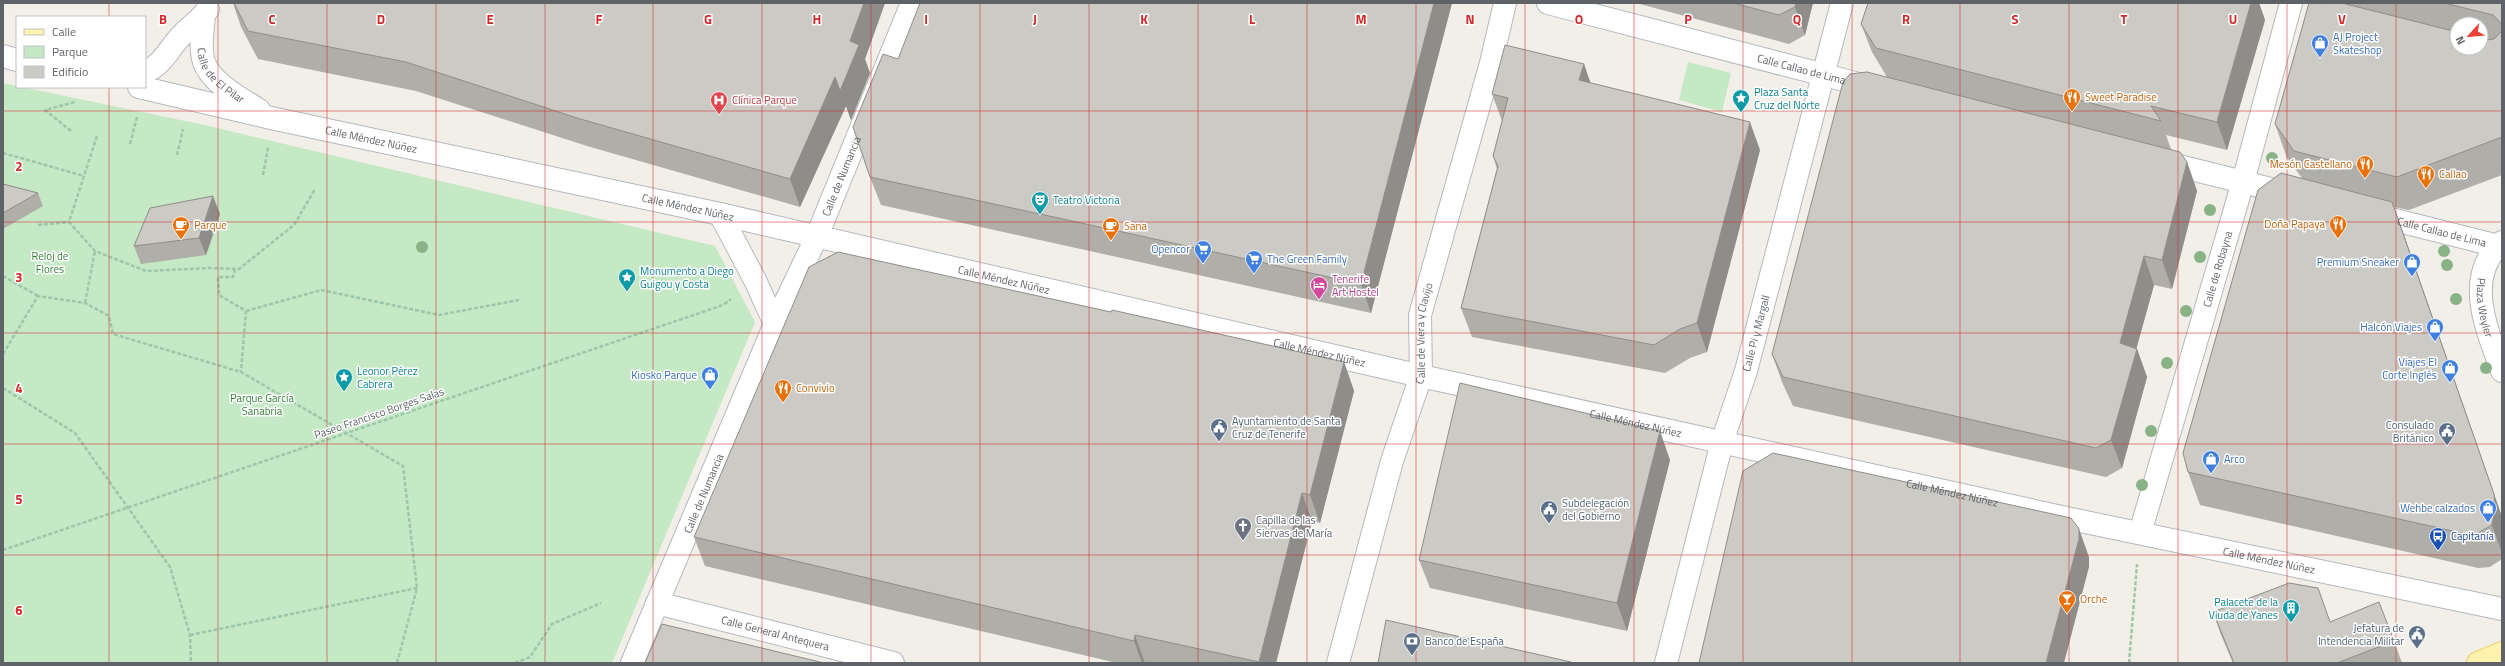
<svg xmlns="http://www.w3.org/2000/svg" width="2505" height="666" font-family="'Titillium Web',sans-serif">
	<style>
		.green { fill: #c5e8c5 }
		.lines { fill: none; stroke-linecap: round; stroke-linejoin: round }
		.minor-casing { stroke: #b5b8bc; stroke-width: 24 }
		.major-casing { stroke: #f2c960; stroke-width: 24 }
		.path { stroke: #9cc7a9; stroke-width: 2.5; stroke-dasharray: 4 2; stroke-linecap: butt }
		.minor { stroke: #fff; stroke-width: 22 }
		.major { stroke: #fff2af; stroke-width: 22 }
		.tree { fill: #89b387 }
		.wall { fill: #afaea9; fill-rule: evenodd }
		.shaded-wall { fill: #8f8d8a }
		.building { fill: #cccac5; stroke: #8f8d8a }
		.grid { fill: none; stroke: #d62828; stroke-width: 1; stroke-opacity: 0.55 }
		.labels { text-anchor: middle; stroke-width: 3; stroke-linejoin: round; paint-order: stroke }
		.shop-label { font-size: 11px; fill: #366cbe; stroke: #fff; text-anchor: end }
		.street-label { font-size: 11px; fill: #5f6368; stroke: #fff }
		.culture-label { font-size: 11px; fill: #0d838f; stroke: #fff; text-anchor: start }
		.food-label { font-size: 11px; fill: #c56008; stroke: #fff; text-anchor: start }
		.health-label { font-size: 11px; fill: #be3a42; stroke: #fff; text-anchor: start }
		.park-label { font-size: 11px; fill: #348238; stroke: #fff }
		.hotel-label { font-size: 11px; fill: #b23c85; stroke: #fff; text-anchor: start }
		.service-label { font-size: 11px; fill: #4e5e75; stroke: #fff; text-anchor: start }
		.worship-label { font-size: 11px; fill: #5b616d; stroke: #fff; text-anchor: start }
		.transit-label { font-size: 11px; fill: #164399; stroke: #fff; text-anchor: start }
		.grid-label { font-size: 13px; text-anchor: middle; font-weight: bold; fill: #d62828; stroke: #fff; stroke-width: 3; stroke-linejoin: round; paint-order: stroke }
	</style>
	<rect width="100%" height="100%" fill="#f1efe8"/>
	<g class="green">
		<polygon points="1688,62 1731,73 1722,112 1679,100"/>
		<polygon points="3,83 209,126 715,246 755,322 612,663 3,663"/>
	</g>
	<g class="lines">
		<g class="minor-casing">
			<g id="minor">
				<path id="s1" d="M1548,3l326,85"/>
				<path id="s2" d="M204,16c-1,14 -5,31 0,46 7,21 38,37 55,48"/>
				<polyline points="3,56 17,60"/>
				<path d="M145,72c19,-8 23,-23 37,-37 8,-9 19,-15 26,-26"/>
				<path id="s3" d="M139,87l132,31 449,96 701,162 650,143 431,90"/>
				<polyline points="2159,161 2291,194"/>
				<polyline points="720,214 755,280 775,324"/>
				<path id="s4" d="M2371,214l127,32"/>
				<path id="s5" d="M2502,242c-39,35 -15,88 0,129"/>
				<path id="s6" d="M2140,533l103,-351 48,-179"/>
				<path id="s7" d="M657,603l236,60"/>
				<path id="s8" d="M632,663l143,-339 42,-88 95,-233"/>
				<path id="s9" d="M1338,663l54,-202 29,-85 -1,-61 71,-252 14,-60"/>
				<path id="s10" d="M1666,663l56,-221 24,-71 96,-368"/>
			</g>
		</g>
		<g class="major-casing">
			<polyline id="major" points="2478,663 2502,653"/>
		</g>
		<g class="path">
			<polyline points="71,131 45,110 75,102"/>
			<polyline points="97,136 69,222 95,251 146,271 210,268 239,269 294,225 315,189"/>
			<polyline points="130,144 137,117"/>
			<polyline points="3,153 84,176"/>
			<polyline points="177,155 183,129"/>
			<polyline points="263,175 268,148"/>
			<polyline points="38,225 69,222"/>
			<polyline points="3,255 3,254"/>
			<polyline points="235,269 233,277 218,277 219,295 246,311 241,372"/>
			<polyline points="3,276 38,296"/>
			<polyline points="85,303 95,251"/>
			<polyline points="246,311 321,290 439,315 519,300"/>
			<polyline points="3,354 38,296 85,303 109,316 113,334 241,372 403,466 417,588 397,663"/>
			<polyline points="3,388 75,433 170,567 190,635 191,663"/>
			<polyline points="3,550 723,305 731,299"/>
			<polyline points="190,635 417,588"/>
			<polyline points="515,663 530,657 552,624 601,603"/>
			<polyline points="2129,663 2137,564"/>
		</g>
		<use href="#minor" class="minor"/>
		<use href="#major" class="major"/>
	</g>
	<g class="tree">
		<circle cx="2272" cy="158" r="6"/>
		<circle cx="2210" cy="210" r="6"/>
		<circle cx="422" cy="247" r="6"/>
		<circle cx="2444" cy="251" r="6"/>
		<circle cx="2200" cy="257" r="6"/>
		<circle cx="2447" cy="265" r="6"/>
		<circle cx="2456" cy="299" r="6"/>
		<circle cx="2186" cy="311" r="6"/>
		<circle cx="2167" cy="363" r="6"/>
		<circle cx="2486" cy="368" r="6"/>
		<circle cx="2151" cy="431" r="6"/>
		<circle cx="2142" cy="485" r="6"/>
	</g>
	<g class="wall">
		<polygon points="233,3 885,3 865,59 870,73 851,120 846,106 800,207 587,146 416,91 258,59 241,27"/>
		<polygon points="1452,3 1371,313 881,205 870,177 898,59"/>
		<polygon points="1636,3 1813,3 1805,35 1789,44"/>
		<polygon points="1868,3 2259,3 2265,20 2227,150 2166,135 2171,149 2187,162 2197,191 2172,289 2154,285 2136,348 2137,349 2147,377 2122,468 2106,477 1793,406 1782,382 1772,354 1887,77 1872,52 1861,24"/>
		<path d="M2323,3h179v172l-93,35 -15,-3 108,310v42l-12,8 -12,1 -278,-63 -12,-33 114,-294 -15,-20 -12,-34zM2457,24h24v24h-24z"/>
		<polygon points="1584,64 1590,83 1760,150 1707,352 1690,358 1665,373 1472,337 1461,308 1497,169 1493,156 1502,121 1492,94"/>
		<polygon points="3,184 38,193 43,206 3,229"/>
		<polygon points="220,214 206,255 141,264 134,246"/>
		<polygon points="1344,362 1354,391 1320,523 1312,521 1276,663 1117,663 705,566 694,537"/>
		<polygon points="1670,460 1627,631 1430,588 1419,560"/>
		<polygon points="2213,612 2330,622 2394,641 2402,663 2233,663 2221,635"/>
	</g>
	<g class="shaded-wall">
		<polygon points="864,3 885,3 865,59 870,73 851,120 846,106 800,207 790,179"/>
		<polygon points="1434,3 1452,3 1371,313 1361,284"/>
		<polygon points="1796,3 1813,3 1805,35 1795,7"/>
		<polygon points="2251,3 2259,3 2265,20 2227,150 2217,122"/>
		<polygon points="1584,64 1594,93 1579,80"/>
		<polygon points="1750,122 1760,150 1707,352 1697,323"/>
		<polygon points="2187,162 2197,191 2172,289 2162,260"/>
		<polygon points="213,196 220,214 206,255 199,238"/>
		<polygon points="2392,202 2404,235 2502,517 2502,553 2492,525"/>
		<polygon points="2144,256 2154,285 2130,372 2120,343"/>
		<polygon points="2137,349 2147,377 2122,468 2111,440"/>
		<polygon points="1344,362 1354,391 1320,523 1310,495"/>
		<polygon points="1660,431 1670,460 1627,631 1617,603"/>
		<polygon points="1302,493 1312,521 1276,663 1260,663 1259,662"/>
		<polygon points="2079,529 2089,557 2089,567 2064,663 2046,663"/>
		<polygon points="1135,635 1145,663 1142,663 1134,641"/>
	</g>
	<g class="building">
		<polygon points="234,3 864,3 850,41 859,45 840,91 835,77 790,179 577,118 406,62 248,31"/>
		<polygon points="920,3 1434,3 1361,284 870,177 853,127 883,54 898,59"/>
		<polygon points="1733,3 1796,3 1795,7 1779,15"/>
		<polygon points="1868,3 2251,3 2217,122 2151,106 2161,121 1876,48 1861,24"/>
		<polygon points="2309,3 2319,3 2323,4 2323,3 2342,3 2457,32 2457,48 2481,48 2481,38 2487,40 2494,39 2502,31 2502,24 2493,15 2444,3 2502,3 2502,52 2501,53 2502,54 2502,137 2397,177 2294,151 2275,124"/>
		<polygon points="1505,45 1584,64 1579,80 1750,122 1697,323 1680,329 1654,345 1461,308 1498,166 1493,156 1508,98 1492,94"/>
		<polygon points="1867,72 2180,152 2187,162 2162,260 2144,256 2120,343 2137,349 2111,440 2096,448 1783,377 1772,354 1843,82 1850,74"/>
		<polygon points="2281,173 2392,202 2494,494 2495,508 2492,525 2478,533 2466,534 2188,472 2183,453 2258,190"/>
		<polygon points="3,184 38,193 3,213"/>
		<polygon points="213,196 199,238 134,246 150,208"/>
		<polygon points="838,252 1111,312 1112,310 1344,362 1310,495 1302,493 1259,662 1135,635 1134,641 694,537 809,267"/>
		<polygon points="1460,383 1660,431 1617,603 1419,560"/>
		<polygon points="1773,453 2071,518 2079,529 2079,539 2046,663 1699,663 1743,471"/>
		<polygon points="2289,583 2318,588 2330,622 2379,602 2394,641 2337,663 2234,663 2213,612"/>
		<polygon points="1386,620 1571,662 1571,663 1378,663"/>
		<polygon points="662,624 824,663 645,663"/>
	</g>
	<path class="grid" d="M109,3v14M218,3v660M327,3v660M436,3v660M545,3v660M653,3v660M762,3v660M871,3v660M980,3v660M1089,3v660M1198,3v660M1307,3v660M1416,3v660M1525,3v660M1634,3v660M1743,3v660M1852,3v660M1960,3v660M2069,3v660M2178,3v660M2287,3v660M2396,3v660M109,87v576M3,111h2499M3,222h2499M3,333h2499M3,444h2499M3,555h2499"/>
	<defs>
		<g id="shop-pin" transform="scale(0.9)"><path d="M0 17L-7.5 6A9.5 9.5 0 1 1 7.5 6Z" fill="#3f7fe0" stroke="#fff"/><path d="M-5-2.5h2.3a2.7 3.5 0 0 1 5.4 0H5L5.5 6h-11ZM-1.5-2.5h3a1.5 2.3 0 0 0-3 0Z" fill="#fff"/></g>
		<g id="restaurant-pin" transform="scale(0.9)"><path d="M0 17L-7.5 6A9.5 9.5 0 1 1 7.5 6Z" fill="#e8710a" stroke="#fff"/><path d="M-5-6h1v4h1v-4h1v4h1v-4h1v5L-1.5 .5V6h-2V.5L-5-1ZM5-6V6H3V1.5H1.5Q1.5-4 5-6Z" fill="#fff"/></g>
		<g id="sight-pin" transform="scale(0.9)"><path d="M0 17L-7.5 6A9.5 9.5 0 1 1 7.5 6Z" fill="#0f9aa8" stroke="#fff"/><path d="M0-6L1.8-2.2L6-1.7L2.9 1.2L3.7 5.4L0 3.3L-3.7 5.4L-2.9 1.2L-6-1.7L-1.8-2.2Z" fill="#fff"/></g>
		<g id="hospital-pin" transform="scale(0.9)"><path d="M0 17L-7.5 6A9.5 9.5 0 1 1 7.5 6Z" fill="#e0444e" stroke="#fff"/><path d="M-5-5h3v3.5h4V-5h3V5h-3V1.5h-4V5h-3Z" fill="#fff"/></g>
		<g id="theatre-pin" transform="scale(0.9)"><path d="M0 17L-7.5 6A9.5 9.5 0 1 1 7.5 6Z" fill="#0f9aa8" stroke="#fff"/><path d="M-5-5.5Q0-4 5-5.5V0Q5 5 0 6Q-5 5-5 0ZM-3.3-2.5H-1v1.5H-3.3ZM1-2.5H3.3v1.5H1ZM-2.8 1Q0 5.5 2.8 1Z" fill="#fff"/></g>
		<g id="cafe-pin" transform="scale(0.9)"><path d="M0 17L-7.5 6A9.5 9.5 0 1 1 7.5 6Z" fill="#e8710a" stroke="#fff"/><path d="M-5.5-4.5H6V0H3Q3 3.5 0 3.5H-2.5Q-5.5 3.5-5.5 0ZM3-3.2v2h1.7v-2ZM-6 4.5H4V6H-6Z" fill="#fff"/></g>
		<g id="supermarket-pin" transform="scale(0.9)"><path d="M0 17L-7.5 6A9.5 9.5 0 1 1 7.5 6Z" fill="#3f7fe0" stroke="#fff"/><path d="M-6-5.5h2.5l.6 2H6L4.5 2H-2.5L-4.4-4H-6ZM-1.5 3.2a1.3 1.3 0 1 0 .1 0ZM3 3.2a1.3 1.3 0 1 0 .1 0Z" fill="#fff"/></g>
		<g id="hotel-pin" transform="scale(0.9)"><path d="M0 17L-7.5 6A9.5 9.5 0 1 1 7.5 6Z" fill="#d1479c" stroke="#fff"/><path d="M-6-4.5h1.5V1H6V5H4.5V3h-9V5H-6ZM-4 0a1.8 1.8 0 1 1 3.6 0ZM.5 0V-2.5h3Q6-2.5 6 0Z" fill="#fff"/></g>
		<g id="civic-pin" transform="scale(0.9)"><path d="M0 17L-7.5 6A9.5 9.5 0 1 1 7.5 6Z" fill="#5c6f8a" stroke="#fff"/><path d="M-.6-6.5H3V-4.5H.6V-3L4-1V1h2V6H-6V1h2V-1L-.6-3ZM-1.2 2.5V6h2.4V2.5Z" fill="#fff"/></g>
		<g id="church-pin" transform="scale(0.9)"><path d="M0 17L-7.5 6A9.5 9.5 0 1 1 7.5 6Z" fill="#6b7280" stroke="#fff"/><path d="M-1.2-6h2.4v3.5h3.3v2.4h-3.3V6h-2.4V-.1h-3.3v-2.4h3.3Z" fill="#fff"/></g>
		<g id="bus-pin" transform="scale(0.9)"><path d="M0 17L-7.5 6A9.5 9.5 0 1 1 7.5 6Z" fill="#1a4fb4" stroke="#fff"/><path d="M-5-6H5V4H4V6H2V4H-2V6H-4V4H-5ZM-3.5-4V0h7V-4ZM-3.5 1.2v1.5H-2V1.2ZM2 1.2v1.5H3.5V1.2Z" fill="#fff"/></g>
		<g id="bar-pin" transform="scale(0.9)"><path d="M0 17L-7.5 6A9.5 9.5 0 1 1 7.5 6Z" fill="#e8710a" stroke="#fff"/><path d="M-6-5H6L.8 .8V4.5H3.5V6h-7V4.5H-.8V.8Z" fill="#fff"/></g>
		<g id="building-pin" transform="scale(0.9)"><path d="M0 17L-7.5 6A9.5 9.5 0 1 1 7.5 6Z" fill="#0f9aa8" stroke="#fff"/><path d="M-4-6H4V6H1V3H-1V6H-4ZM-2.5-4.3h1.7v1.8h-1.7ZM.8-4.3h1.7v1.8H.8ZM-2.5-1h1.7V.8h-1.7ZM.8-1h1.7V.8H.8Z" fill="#fff"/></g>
		<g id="bank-pin" transform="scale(0.9)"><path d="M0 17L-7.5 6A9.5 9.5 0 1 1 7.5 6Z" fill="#5c6f8a" stroke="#fff"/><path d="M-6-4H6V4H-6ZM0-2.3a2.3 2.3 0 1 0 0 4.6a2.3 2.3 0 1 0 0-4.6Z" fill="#fff"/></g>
	</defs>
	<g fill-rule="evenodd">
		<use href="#shop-pin" x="2320" y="43"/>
		<use href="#restaurant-pin" x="2072" y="97"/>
		<use href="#sight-pin" x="1741" y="98"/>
		<use href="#hospital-pin" x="719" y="100"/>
		<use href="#restaurant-pin" x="2365" y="164"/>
		<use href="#restaurant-pin" x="2426" y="174"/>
		<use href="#theatre-pin" x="1040" y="200"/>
		<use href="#restaurant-pin" x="2338" y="224"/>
		<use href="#cafe-pin" x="181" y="225"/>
		<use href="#cafe-pin" x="1111" y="226"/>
		<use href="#supermarket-pin" x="1203" y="249"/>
		<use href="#supermarket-pin" x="1254" y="259"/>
		<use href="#shop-pin" x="2412" y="262"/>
		<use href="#sight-pin" x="627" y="277"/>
		<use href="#hotel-pin" x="1319" y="285"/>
		<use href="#shop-pin" x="2435" y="327"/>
		<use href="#shop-pin" x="2450" y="368"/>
		<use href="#shop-pin" x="710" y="375"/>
		<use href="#sight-pin" x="344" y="377"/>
		<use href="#restaurant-pin" x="783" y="388"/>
		<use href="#civic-pin" x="1219" y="427"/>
		<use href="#civic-pin" x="2447" y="431"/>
		<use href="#shop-pin" x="2211" y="459"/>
		<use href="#shop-pin" x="2488" y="508"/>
		<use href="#civic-pin" x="1549" y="509"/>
		<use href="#church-pin" x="1243" y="526"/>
		<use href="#bus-pin" x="2438" y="536"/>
		<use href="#bar-pin" x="2067" y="599"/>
		<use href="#building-pin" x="2291" y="608"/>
		<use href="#civic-pin" x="2417" y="634"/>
		<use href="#bank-pin" x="1412" y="641"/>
	</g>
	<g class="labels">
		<g class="shop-label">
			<text x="2333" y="41" text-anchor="start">AJ Project<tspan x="2333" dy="13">Skateshop</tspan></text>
			<text x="1190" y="253">Opencor</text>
			<text x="1267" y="263" text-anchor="start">The Green Family</text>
			<text x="2399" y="266">Premium Sneaker</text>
			<text x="2422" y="331">Halcón Viajes</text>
			<text x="2437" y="366">Viajes El<tspan x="2437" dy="13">Corte Inglés</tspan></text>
			<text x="697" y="379">Kiosko Parque</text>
			<text x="2224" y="463" text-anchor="start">Arco</text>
			<text x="2475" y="512">Wehbe calzados</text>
		</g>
		<g class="street-label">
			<text dy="4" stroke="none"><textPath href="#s1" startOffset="262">Calle Callao de Lima</textPath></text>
			<text dy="4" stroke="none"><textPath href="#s2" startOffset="67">Calle de El Pilar</textPath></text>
			<text dy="4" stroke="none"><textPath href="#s3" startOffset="238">Calle Méndez Núñez</textPath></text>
			<text dy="4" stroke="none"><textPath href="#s8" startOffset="530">Calle de Numancia</textPath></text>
			<text dy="4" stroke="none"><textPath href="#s3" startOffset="562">Calle Méndez Núñez</textPath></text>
			<text dy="4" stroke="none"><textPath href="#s4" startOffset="73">Calle Callao de Lima</textPath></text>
			<text dy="4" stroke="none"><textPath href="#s6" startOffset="275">Calle de Robayna</textPath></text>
			<text dy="4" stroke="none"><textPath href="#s3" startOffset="886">Calle Méndez Núñez</textPath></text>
			<text dy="4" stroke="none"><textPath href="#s5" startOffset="72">Plaza Weyler</textPath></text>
			<text dy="4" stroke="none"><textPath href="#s10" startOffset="342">Calle Pi y Margall</textPath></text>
			<text dy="4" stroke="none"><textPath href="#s9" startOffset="342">Calle de Viera y Clavijo</textPath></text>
			<text dy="4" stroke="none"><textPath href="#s3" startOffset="1210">Calle Méndez Núñez</textPath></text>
			<text transform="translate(379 413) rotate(-19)" y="4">Paseo Francisco Borges Salas</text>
			<text dy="4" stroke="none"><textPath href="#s3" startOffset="1534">Calle Méndez Núñez</textPath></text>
			<text dy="4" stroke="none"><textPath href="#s3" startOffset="1858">Calle Méndez Núñez</textPath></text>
			<text dy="4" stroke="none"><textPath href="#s8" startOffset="184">Calle de Numancia</textPath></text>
			<text dy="4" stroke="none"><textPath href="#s3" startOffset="2182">Calle Méndez Núñez</textPath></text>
			<text dy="4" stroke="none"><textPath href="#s7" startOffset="122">Calle General Antequera</textPath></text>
		</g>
		<g class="culture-label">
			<text x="1754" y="96">Plaza Santa<tspan x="1754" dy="13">Cruz del Norte</tspan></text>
			<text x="1053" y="204">Teatro Victoria</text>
			<text x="640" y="275">Monumento a Diego<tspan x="640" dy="13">Guigou y Costa</tspan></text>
			<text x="357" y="375">Leonor Pérez<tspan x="357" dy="13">Cabrera</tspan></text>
			<text x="2278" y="606" text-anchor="end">Palacete de la<tspan x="2278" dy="13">Viuda de Yanes</tspan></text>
		</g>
		<g class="food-label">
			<text x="2085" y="101">Sweet Paradise</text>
			<text x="2352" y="168" text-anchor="end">Mesón Castellano</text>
			<text x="2439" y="178">Callao</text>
			<text x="2325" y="228" text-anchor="end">Doña Papaya</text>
			<text x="194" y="229">Parque</text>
			<text x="1124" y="230">Sana</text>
			<text x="796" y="392">Convivio</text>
			<text x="2080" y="603">Orche</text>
		</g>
		<g class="health-label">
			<text x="732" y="104">Clínica Parque</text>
		</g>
		<g class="park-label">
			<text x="50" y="260">Reloj de<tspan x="50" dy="13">Flores</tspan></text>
			<text x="262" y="402">Parque García<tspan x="262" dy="13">Sanabria</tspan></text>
		</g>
		<g class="hotel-label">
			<text x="1332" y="283">Tenerife<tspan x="1332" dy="13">Art Hostel</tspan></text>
		</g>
		<g class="service-label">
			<text x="1232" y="425">Ayuntamiento de Santa<tspan x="1232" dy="13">Cruz de Tenerife</tspan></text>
			<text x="2434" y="429" text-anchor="end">Consulado<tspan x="2434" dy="13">Británico</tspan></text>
			<text x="1562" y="507">Subdelegación<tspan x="1562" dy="13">del Gobierno</tspan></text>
			<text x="2404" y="632" text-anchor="end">Jefatura de<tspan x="2404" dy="13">Intendencia Militar</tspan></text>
			<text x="1425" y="645">Banco de España</text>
		</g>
		<g class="worship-label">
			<text x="1256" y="524">Capilla de las<tspan x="1256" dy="13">Siervas de María</tspan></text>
		</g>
		<g class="transit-label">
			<text x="2451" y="540">Capitanía</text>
		</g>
	</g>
	<g class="grid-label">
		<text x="163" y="24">B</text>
		<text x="272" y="24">C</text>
		<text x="381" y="24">D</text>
		<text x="490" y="24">E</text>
		<text x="599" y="24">F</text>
		<text x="708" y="24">G</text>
		<text x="817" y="24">H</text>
		<text x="926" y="24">I</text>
		<text x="1035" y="24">J</text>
		<text x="1144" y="24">K</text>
		<text x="1252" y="24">L</text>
		<text x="1361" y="24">M</text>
		<text x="1470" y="24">N</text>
		<text x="1579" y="24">O</text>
		<text x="1688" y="24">P</text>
		<text x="1797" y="24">Q</text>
		<text x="1906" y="24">R</text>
		<text x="2015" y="24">S</text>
		<text x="2124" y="24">T</text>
		<text x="2233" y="24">U</text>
		<text x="2342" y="24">V</text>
		<text x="19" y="171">2</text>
		<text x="19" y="282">3</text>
		<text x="19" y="393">4</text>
		<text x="19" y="504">5</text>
		<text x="19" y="615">6</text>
	</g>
	<rect width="2505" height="666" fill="none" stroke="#5f6368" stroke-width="8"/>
	<rect x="16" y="16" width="130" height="72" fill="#ffffff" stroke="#bfc1c3"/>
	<rect x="24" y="29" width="20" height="6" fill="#fff2af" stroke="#bfc1c3"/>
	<text x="52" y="36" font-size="12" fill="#5f6368">Calle</text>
	<rect x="24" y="46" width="20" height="12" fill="#c5e8c5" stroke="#bfc1c3"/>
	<text x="52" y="56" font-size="12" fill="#5f6368">Parque</text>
	<rect x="24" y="66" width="20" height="12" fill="#cccac5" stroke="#bfc1c3"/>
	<text x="52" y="76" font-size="12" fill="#5f6368">Edificio</text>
	<g transform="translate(2469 36) rotate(243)"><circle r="19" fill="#ffffff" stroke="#bfc1c3"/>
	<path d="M0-3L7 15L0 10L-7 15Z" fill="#ea4335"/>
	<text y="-6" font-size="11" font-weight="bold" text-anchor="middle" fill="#5f6368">N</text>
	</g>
</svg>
